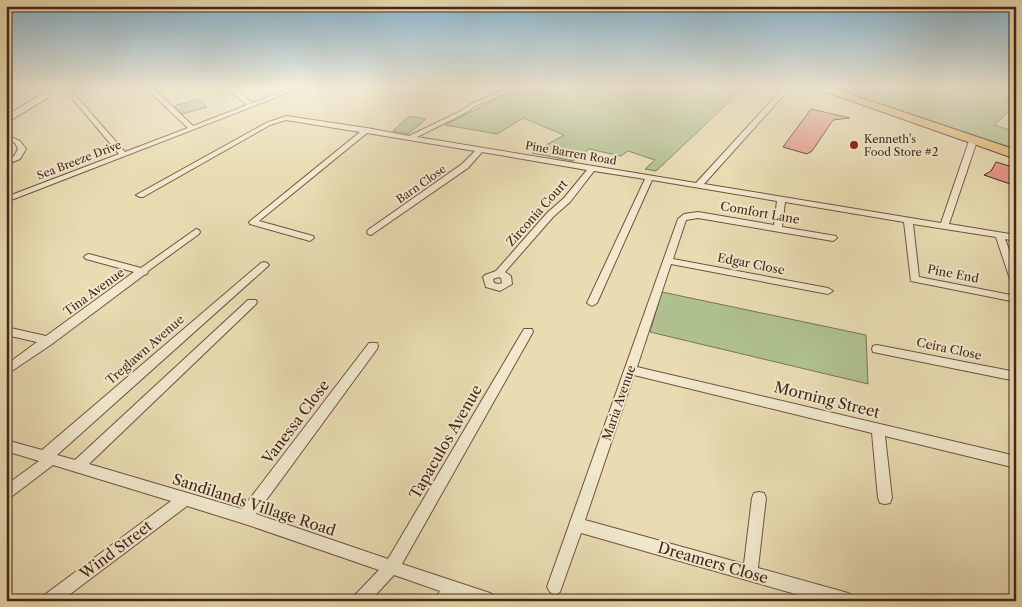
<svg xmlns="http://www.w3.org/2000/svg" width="1022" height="607" font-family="'Libre Caslon Text',serif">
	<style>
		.green { fill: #b0c291; stroke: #7b7455 }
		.building { fill: #e69889; stroke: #462519 }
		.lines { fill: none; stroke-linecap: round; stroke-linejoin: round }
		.street-casing { stroke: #6f533f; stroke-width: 2 }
		.secondary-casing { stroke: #462519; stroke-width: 2 }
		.highway-casing { stroke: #462519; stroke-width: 2 }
		.street { fill: #f1e8cd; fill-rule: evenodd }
		.secondary { fill: #f1e8cd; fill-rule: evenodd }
		.highway { fill: #e4be79; fill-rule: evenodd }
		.poi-dot { fill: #8f2418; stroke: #f1e8cd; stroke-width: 2 }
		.labels { text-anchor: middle; stroke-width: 4; stroke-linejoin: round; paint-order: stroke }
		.far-poi-label { font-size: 11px; fill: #462519; stroke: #f1e8cd; text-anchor: start }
		.far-street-label { font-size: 11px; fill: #462519; stroke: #f1e8cd }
		.street-label { font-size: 12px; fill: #462519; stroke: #f1e8cd }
		.near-street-label { font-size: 15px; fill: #462519; stroke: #f1e8cd }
	</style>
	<rect width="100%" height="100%" fill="#e9dcb2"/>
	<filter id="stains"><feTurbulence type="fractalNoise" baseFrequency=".004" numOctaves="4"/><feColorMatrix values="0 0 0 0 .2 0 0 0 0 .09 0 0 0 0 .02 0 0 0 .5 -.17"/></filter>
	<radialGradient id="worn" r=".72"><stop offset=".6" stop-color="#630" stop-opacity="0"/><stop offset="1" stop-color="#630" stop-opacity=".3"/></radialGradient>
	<g class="green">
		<polygon points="524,87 567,87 577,91 583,87 745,87 656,171 645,169 655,160 628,151 621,156 589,149 573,161 532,153 564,135 523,118 497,134 445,125 502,96"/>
		<polygon points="835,87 1004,87 1015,90 1006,100 1016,105 994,125 1016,132 1016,149 833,89"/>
		<polygon points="199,99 207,107 182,114 174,106"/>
		<polygon points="409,116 426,119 408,134 393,131"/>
		<polygon points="662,292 866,335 868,384 650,332"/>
	</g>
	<g class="building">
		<polygon points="811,109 850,118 833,120 812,151 807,154 783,147"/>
		<polygon points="996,162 1016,168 1016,186 984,175 991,171"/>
	</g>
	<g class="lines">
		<g class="street-casing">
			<g id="street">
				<polygon points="56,87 67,88 76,96 125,152 188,128 145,87 152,87 193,126 247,105 226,87 233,87 252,103 293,87 303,87 6,202 6,197 119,154 72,98 63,90"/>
				<path d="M511,87h9l-45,19 -10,7 -48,24 279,46 88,-96h7l-87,97 237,39 28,-82 6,-1 2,1 -28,83 67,11v6l-11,-2 11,29v17l-5,-3 -15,-45 -83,-13 6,53 97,19v6l-105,-21 -7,-59 -119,-20 -3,25 54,9 1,2 -4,3 -135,-23 -12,2 -13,39 155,29 5,3 -5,3 -157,-30 -34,103 379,89v12l-131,-32 7,62 -2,5 -5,1 -5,-1 -2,-5 -6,-65 -238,-58 -49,145 159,44 8,-66 2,-5 5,-1 5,1 2,5 -8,70 90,25 5,3 3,5h-36l-239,-68 -21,59 -5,3 -5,-3 -3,-5 131,-368 6,-5 14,-2 76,13 3,-24 -125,-21 -55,123 -5,3 -5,-3 58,-124 -51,-8 -24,31 -17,15 -48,55 6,4 1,8 -12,7 -14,-4 -3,-10 2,-2 11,-4 51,-58 17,-15 23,-28 -105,-18 -14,16 -97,67 -3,-1 -1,-2 1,-2 94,-66 13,-13 -108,-18 -108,88 54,15 1,2 -4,3 -60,-17 -1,-2 111,-90 -74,-12 -16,5 -127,72h-3l-4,-2 130,-72 20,-7 81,12 42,8 52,-25 10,-7zM499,277l2,1 1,5 -3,1 -5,-1 -1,-4z"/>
				<polygon points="6,135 20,141 26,149 20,159 6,165 6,160 14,156 18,149 15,143 6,140"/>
				<polygon points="196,229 199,230 200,232 199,234 148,271 147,274 144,275 52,344 6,375 6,365 37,342 6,335 6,327 46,336 134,272 86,259 84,257 86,255 89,254 141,268"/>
				<polygon points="264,262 267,263 269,265 267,267 57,455 75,460 248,300 256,300 257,302 256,304 89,464 242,509 369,343 377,343 378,346 377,349 256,514 388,559 524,329 532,329 533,332 402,564 490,593 495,596 498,601 467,601 455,597 452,601 434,601 440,591 394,575 370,601 351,601 354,596 379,570 245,524 187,506 61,601 40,601 43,596 171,501 53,465 11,497 6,499 6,485 39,461 6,451 6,440 42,450 261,263"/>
				<polygon points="877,345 1016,372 1016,381 873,352 872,349 873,346"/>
			</g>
		</g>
		<g class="secondary-casing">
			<polygon id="secondary" points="47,87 56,87 46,99 6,123 6,116 40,95"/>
		</g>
		<g class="highway-casing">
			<polygon id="highway" points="812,87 829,87 1016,150 1016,159"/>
		</g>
		<use href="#street" class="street"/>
		<use href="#secondary" class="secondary"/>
		<use href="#highway" class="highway"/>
	</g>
	<linearGradient id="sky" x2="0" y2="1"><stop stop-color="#88b6d2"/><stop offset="0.51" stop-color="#f5efdc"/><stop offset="1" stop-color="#f5efdc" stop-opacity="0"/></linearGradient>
	<rect width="1022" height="172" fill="url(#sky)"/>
	<circle class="poi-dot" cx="854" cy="145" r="5"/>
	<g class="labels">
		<g class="far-poi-label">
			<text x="864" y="143">Kenneth's<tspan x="864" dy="13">Food Store #2</tspan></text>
		</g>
		<g class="far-street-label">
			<text transform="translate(571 153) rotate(10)" y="4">Pine Barren Road</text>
			<text transform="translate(79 160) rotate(-21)" y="4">Sea Breeze Drive</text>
			<text transform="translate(421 184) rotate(-35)" y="4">Barn Close</text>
		</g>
		<g class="street-label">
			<text transform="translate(537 213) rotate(-48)" y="4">Zirconia Court</text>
			<text transform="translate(760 213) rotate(10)" y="4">Comfort Lane</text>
			<text transform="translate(751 264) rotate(11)" y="4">Edgar Close</text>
			<text transform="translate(953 274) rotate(11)" y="4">Pine End</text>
			<text transform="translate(94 292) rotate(-36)" y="4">Tina Avenue</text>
			<text transform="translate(949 349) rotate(12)" y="4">Ceira Close</text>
			<text transform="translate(145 350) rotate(-41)" y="4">Treglawn Avenue</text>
			<text transform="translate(619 403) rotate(-71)" y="4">Maria Avenue</text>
		</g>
		<g class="near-street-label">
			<text transform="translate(827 400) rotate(14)" y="5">Morning Street</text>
			<text transform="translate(296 422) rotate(-53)" y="5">Vanessa Close</text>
			<text transform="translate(446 442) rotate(-60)" y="5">Tapaculos Avenue</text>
			<text transform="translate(254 505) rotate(18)" y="5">Sandilands Village Road</text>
			<text transform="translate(116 550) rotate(-37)" y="5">Wind Street</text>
			<text transform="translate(713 563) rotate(16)" y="5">Dreamers Close</text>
		</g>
	</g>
	<rect width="1022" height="607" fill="none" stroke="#e9dcb2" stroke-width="25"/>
	<rect x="8" y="8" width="1007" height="592" fill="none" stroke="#462519" stroke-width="2.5"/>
	<rect x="12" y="12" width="997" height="582" fill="none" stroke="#462519"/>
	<rect width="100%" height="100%" filter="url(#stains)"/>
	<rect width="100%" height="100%" fill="url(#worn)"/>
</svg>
